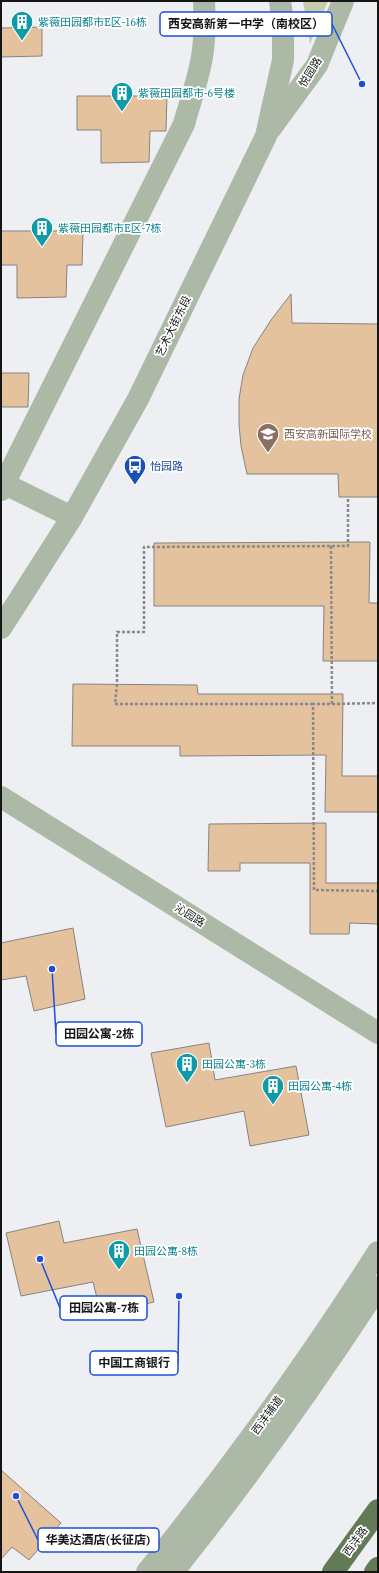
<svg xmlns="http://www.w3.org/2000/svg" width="379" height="1573" font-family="'Source Serif 4','Noto Sans SC',serif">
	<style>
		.green { fill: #c6ccab }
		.building { fill: #e4c29e; stroke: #868380 }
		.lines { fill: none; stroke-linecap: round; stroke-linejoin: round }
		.path { stroke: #88898b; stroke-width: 2.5; stroke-dasharray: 3 2; stroke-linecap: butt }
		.minor { stroke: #adb9a7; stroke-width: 22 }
		.highway { stroke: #627a55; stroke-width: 22 }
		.labels { text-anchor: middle; stroke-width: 3.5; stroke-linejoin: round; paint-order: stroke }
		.culture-label { font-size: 11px; fill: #0d838f; stroke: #fff; text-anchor: start }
		.street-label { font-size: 11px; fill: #161617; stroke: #fff }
		.education-label { font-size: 11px; fill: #785e54; stroke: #fff; text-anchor: start }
		.transit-label { font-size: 11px; fill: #164399; stroke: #fff; text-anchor: start }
		.leader { fill: none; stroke: #1d4ed8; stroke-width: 1.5 }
		.callout-dot { fill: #1d4ed8; stroke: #fff; stroke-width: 1.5 }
		.callout { fill: #fff; stroke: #1d4ed8; stroke-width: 1.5 }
		.callout-label { font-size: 12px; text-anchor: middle; font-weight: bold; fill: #161617 }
	</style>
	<rect width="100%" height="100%" fill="#edeff2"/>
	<polygon class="green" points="303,1 328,1 310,44"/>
	<g class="building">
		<polygon points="42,27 42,56 1,57 1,28"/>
		<polygon points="77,96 167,96 166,131 150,131 149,162 101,163 101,130 77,130"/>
		<polygon points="1,231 83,231 82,265 67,265 66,297 17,298 17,265 1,265"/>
		<polygon points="291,294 292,323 378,324 378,497 339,497 338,474 247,474 241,446 239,424 239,399 243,375 253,348 271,320"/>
		<polygon points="1,373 29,373 28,407 1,407"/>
		<polygon points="370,542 369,603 378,603 378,661 323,661 324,606 154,606 154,543"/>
		<polygon points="73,684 197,685 198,694 343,694 342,776 378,776 378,812 325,812 326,755 180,756 180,746 72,746"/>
		<polygon points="326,823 326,883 378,883 378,924 350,923 349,934 310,934 310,863 240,863 240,871 208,871 209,824"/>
		<polygon points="73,928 85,999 34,1011 26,976 1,980 1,943"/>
		<polygon points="209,1043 215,1080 296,1066 309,1135 250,1146 244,1111 166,1127 151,1053"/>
		<polygon points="59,1221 64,1243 137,1229 154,1302 101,1314 93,1282 21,1296 6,1233"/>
		<polygon points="1,1470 61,1523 29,1560 12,1547 1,1559"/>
	</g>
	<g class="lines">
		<g class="path">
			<polyline points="331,546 332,704 313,704 314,890 378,891"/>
			<polyline points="313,704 115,704 117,684 117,632 144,632 144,547 348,546 348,497"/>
			<polyline points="332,704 378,703"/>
		</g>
		<g class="minor">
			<polyline points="271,128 317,65 343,1"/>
			<polyline points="5,484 72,517"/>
			<path d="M1,490l183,-366c6,-22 14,-44 18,-67 3,-18 3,-37 2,-56"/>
			<polyline points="1,628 72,517 138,399 266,136 283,60 283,23 280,1"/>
			<polyline points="1,797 378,1033"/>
			<path d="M147,1572c83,-102 160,-209 231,-320"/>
			<path d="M173,1572c73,-91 141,-187 205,-285"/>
		</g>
		<g class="highway">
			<polyline points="333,1572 378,1510"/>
			<polyline points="375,1572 378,1568"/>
		</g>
	</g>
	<defs>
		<g id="building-pin" transform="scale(1.15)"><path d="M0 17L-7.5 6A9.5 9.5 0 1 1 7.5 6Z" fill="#0f9aa8" stroke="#fff"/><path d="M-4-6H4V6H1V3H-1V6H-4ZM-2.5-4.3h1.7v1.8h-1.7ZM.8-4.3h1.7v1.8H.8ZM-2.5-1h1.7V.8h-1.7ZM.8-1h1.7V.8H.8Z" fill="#fff"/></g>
		<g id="school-pin" transform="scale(1.15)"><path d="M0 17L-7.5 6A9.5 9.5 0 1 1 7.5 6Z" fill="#8d6e63" stroke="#fff"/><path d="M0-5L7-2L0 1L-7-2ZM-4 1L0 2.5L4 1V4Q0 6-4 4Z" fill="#fff"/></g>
		<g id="bus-pin" transform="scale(1.15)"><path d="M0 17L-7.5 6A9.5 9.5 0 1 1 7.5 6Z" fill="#1a4fb4" stroke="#fff"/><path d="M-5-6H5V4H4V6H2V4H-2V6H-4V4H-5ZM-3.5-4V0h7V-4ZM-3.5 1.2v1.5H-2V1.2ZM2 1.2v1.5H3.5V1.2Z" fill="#fff"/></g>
	</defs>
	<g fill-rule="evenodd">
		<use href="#building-pin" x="22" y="22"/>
		<use href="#building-pin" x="122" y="93"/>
		<use href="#building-pin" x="42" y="228"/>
		<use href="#school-pin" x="268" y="434"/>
		<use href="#bus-pin" x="135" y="466"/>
		<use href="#building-pin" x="187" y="1064"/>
		<use href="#building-pin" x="273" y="1086"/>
		<use href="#building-pin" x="119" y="1251"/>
	</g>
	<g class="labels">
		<g class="culture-label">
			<text x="38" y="26">紫薇田园都市E区-16栋</text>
			<text x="138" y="97">紫薇田园都市-6号楼</text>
			<text x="58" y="232">紫薇田园都市E区-7栋</text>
			<text x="202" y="1068">田园公寓-3栋</text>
			<text x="288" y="1090">田园公寓-4栋</text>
			<text x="134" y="1255">田园公寓-8栋</text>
		</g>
		<g class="street-label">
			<text transform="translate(310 72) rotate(-58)" y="4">悦园路</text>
			<text transform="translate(173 326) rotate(-64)" y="4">艺术大街东段</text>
			<text transform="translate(190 915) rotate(32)" y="4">沁园路</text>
			<text transform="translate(267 1415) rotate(-54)" y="4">西沣辅道</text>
			<text transform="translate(355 1541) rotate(-54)" y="4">西沣路</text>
		</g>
		<g class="education-label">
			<text x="284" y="438">西安高新国际学校</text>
		</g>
		<g class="transit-label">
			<text x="150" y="470">怡园路</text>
		</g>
	</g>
	<path class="leader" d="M362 84L332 24M52 969L56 1034M40 1259L60 1308M179 1296L178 1363M16 1496L38 1540"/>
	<g class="callout-dot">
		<circle cx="362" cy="84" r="4"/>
		<circle cx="52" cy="969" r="4"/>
		<circle cx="40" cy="1259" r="4"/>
		<circle cx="179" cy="1296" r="4"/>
		<circle cx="16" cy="1496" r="4"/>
	</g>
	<g class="callout">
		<rect x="160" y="12" width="172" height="24" rx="4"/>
		<rect x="56" y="1022" width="86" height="24" rx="4"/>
		<rect x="60" y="1296" width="87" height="24" rx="4"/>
		<rect x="90" y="1351" width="88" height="24" rx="4"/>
		<rect x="38" y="1528" width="121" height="24" rx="4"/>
	</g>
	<g class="callout-label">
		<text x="246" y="28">西安高新第一中学（南校区）</text>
		<text x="99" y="1038">田园公寓-2栋</text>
		<text x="104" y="1312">田园公寓-7栋</text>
		<text x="134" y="1367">中国工商银行</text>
		<text x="98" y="1544">华美达酒店(长征店)</text>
	</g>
	<rect width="379" height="1573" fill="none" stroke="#161617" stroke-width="4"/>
</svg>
